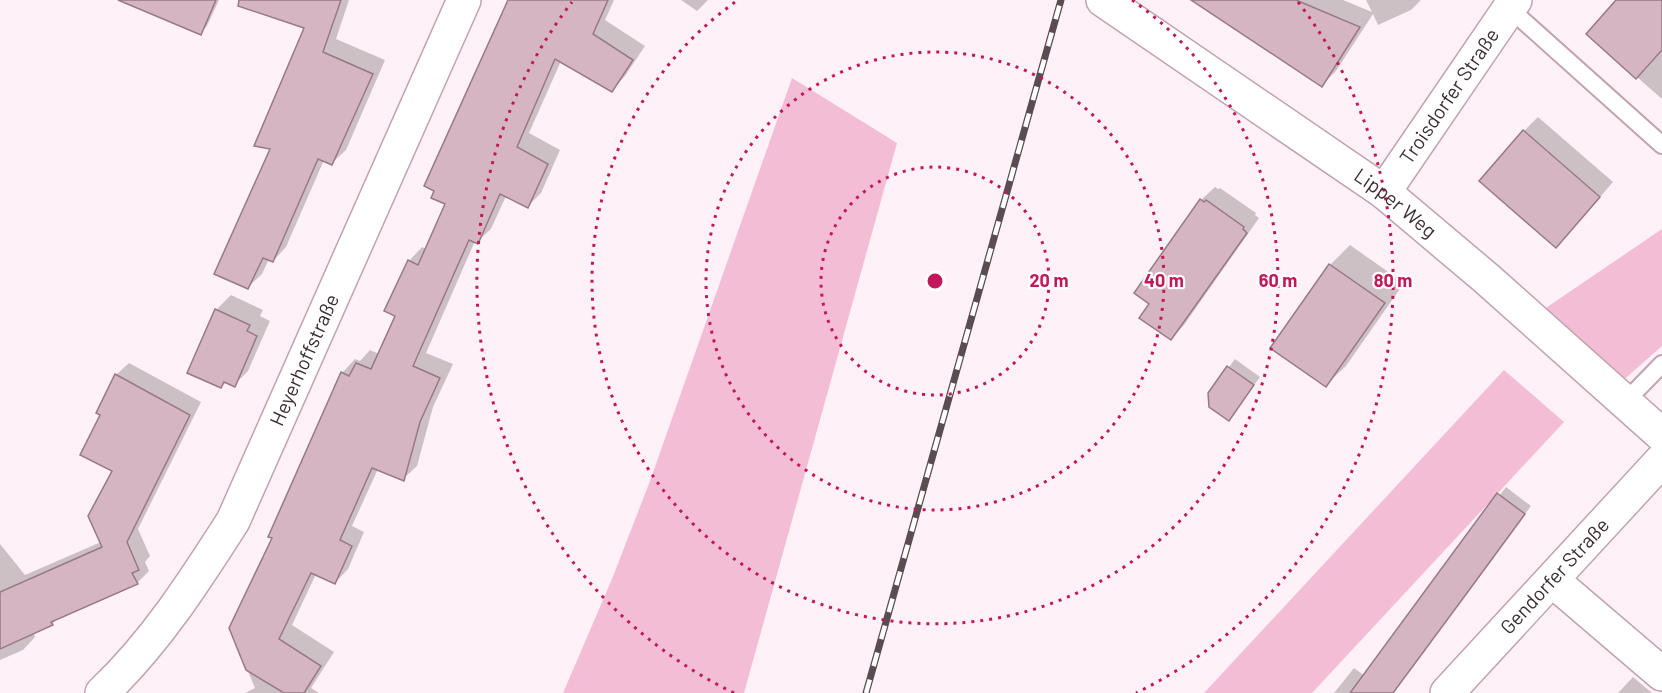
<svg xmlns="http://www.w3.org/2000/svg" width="1662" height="693" font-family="Barlow,sans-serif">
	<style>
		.green { fill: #f4bdd6 }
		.shadow { fill: #0003 }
		.building { fill: #d6b5c3; stroke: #977986; stroke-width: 1.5 }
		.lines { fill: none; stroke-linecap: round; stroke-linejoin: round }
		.lane-casing { stroke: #c2a2b0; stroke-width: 20 }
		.street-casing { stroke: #c2a2b0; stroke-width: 36 }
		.secondary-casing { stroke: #c2a2b0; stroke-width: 36 }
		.lane { stroke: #fff; stroke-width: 16 }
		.street { stroke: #fff; stroke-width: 33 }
		.secondary { stroke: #fff; stroke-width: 33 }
		.rail-casing { stroke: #5a4d52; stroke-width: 7 }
		.rail { stroke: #fff; stroke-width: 4.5; stroke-dasharray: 14; stroke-linecap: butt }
		.ring { fill: none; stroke: #c2185b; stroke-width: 3; stroke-dasharray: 3 6 }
		.labels { text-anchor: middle; stroke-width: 4.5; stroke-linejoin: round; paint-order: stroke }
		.street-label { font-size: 20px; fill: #3b2e33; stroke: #fff }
		.centre { fill: #c2185b; stroke: #fff; stroke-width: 3 }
		.ring-label { font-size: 18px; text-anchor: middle; font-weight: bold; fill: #c2185b; stroke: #fff; stroke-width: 4.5; stroke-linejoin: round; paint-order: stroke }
	</style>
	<rect width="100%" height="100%" fill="#fff1f7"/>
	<g class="green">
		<polygon points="792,78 897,143 744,693 563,693 612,579 650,481"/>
		<polygon points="1662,229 1662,346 1619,384 1537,314"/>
		<polygon points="1504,370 1564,422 1312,693 1204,693"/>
	</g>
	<g class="shadow">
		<polygon points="157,0 219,0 207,26 200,33"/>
		<polygon points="278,0 349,0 336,39 385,60 346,150 332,163 324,160 286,247 273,261 269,259 262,274 248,287 272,148 306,27"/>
		<polygon points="510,0 614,0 605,20 645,46 625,76 612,90 561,61 529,133 560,150 541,193 527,207 506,196 491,229 477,242 475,241 426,353 453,364 433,407 417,466 403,479 378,469 352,526 364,532 348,569 335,583 316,574 292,625 334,652 311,688 319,693 245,693 255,688 230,628 274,538 342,373 355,359 360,361 370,350 379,354 397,315 409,261 422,247 426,249 447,203"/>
		<polygon points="681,0 708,0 697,11"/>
		<polygon points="1218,0 1343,0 1372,12 1366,0 1421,0 1411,10 1378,25 1373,14 1336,71 1322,85"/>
		<polygon points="1618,0 1662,0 1662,99 1588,34"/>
		<polygon points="1538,117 1613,182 1570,232 1524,131"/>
		<polygon points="1215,187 1218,189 1220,188 1256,213 1255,215 1259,218 1184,325 1171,339 1151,303 1201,200"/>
		<polygon points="1350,245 1404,283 1346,366 1326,385 1272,347 1330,265"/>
		<polygon points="231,295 263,310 260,316 270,321 248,371 234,385 226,382 221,387 216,310"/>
		<polygon points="1235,359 1260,377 1229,419 1210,393"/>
		<polygon points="129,363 201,402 138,529 150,556 145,562 149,571 137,583 58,618 52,624 33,632 35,637 23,650 0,660 0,544 25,575 101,542 114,470 102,414 116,375"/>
		<polygon points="1506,487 1531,506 1415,663 1383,651"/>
		<polygon points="1354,668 1380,687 1375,693 1334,693"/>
		<polygon points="1633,677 1652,693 1618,693"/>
	</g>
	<g class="building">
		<polygon points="118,0 216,0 201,35"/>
		<polygon points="239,0 341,0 323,52 373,74 332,165 318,159 273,262 263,258 248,289 214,274 270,149 254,146 304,28 238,6"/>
		<polygon points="508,0 608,0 593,34 633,60 612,92 555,59 517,147 548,164 528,208 500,194 478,244 469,240 413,366 440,378 420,422 404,481 372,468 340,540 352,546 335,584 311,573 279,639 321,666 304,693 284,693 246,670 229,628 272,538 268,537 341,372 349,376 356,363 371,369 395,316 384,311 408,260 418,265 445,204 431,198 434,191 424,186"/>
		<polygon points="1191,0 1296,0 1360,27 1322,87"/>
		<polygon points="1616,0 1662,0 1662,50 1636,79 1586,34"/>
		<polygon points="1523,130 1600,197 1556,248 1479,181"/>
		<polygon points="1200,199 1204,202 1206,200 1244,227 1243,229 1247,233 1171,340 1139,318 1149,304 1134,293"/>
		<polygon points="1329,264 1385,303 1326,387 1270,348"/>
		<polygon points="215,309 250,325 247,331 257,336 235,387 224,382 221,388 187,373"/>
		<polygon points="1227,366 1254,385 1229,421 1209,407 1208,393"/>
		<polygon points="115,374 190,415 127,542 139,570 132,573 138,584 51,622 53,625 0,649 0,592 102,547 88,516 112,471 80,455 100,415 96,413"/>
		<polygon points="1497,493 1525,514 1467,593 1393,693 1350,693"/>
	</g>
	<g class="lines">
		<g class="lane-casing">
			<g id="lane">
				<polyline points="1509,8 1662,145"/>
				<polyline points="1625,402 1662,364"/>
			</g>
		</g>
		<g class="street-casing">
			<g id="street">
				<path id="s1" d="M1384,192l131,-192"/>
				<polyline points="1552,580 1662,674"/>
				<path id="s2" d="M102,693c53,-50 92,-111 131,-172l231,-521"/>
				<path id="s3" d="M1447,693l215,-233"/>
			</g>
		</g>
		<g class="secondary-casing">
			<g id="secondary">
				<path id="s4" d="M1103,0l281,192 102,86 176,157"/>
			</g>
		</g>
		<use href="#lane" class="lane"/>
		<use href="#street" class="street"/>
		<use href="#secondary" class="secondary"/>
		<g class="rail-casing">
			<polyline id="rail" points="866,693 1061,0"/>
		</g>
		<use href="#rail" class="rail"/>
	</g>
	<g class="ring">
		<circle cx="935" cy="281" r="114"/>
		<circle cx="935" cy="281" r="229"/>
		<path d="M1132 0A343 343 0 1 1 738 0"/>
		<path d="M734 693A458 458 0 0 1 572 2M1298 2A458 458 0 0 1 1136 693"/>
	</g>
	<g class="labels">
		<g class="street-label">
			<text dy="7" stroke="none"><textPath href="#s1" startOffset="116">Troisdorfer Straße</textPath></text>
			<text dy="7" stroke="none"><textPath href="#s4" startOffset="356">Lipper Weg</textPath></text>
			<text dy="7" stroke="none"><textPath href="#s2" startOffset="393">Heyerhoffstraße</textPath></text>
			<text dy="7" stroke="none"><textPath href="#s3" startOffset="159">Gendorfer Straße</textPath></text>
		</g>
	</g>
	<circle cx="935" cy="281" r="9" class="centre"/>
	<g class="ring-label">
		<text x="1049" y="287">20 m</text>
		<text x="1164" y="287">40 m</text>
		<text x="1278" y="287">60 m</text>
		<text x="1393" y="287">80 m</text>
	</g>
</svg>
